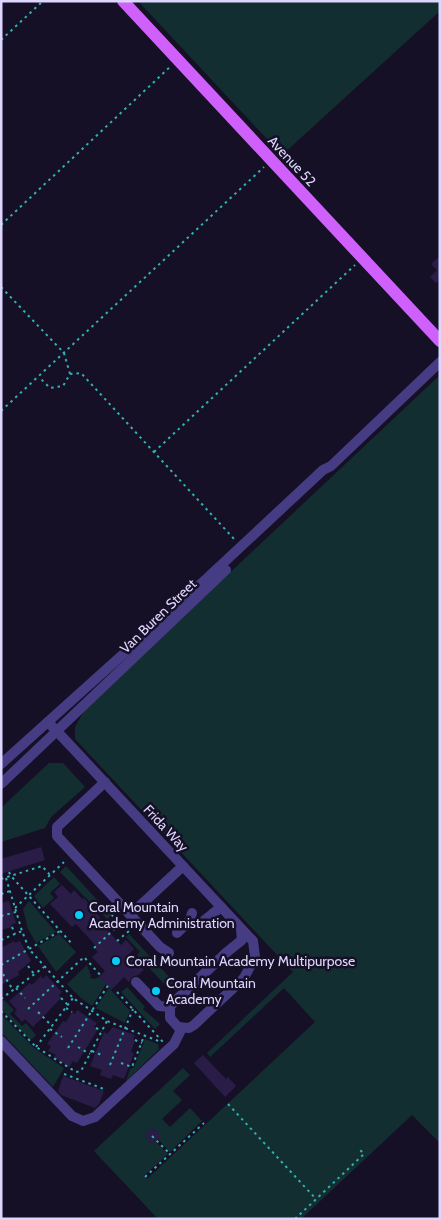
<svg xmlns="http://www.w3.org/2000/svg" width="441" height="1220" font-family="Cabin,sans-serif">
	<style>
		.green { fill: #132e30 }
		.building { fill: #291c46 }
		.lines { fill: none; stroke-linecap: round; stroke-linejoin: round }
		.path { stroke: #32b1b5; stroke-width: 2; stroke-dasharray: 2.5 4; stroke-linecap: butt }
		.minor { stroke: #453c84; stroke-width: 10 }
		.major { stroke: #cf60fb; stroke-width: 12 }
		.poi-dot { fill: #07cbf9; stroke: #161026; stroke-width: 2 }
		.labels { text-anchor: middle; stroke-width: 5; stroke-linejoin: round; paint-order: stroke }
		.street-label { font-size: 14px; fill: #ded6fe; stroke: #161026 }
		.poi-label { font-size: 14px; fill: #ded6fe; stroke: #161026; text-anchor: start }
	</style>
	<rect width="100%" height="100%" fill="#161026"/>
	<g class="green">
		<polygon points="138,1 440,1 440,11 282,155"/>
		<polygon points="440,375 440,1143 412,1115 301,1219 158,1219 94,1151 183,1068 190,1075 173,1091 182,1100 162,1119 170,1127 190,1108 202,1121 170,1152 158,1139 152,1144 155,1141 168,1154 144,1176 147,1179 315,1022 284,988 210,1057 207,1053 293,972 75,739 75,727 85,709"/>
		<polygon points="49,763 63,763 85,787 51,817 45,828 1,842 1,808"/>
		<polygon points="66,866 111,915 107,919 60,872"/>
		<polygon points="54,877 60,884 50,893 54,898 43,908 34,896"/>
		<polygon points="29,901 56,932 36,943 28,929 23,909"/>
		<polygon points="59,934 76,952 56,972 38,946"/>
		<polygon points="129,934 174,982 168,988 137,955 140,952 126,937"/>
		<polygon points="87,965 91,976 90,978 94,979 99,977 106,984 92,1006 81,998 67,984"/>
		<polygon points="127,987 145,1007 143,1009 160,1024 155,1029 121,992"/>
		<polygon points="109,988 130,1011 125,1023 96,1008"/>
		<polygon points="4,1000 14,1010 10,1014 22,1026 26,1023 36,1035 32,1039 29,1039 3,1011 1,1003"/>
		<polygon points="1,1014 34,1048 64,1068 53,1087 1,1032"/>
		<polygon points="145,1039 158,1044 159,1049 126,1081 130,1069 134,1067"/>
	</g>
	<g class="building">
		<polygon points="440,256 440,280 436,283 430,277 437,270 431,264"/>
		<polygon points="41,847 45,860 1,874 1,859"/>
		<polygon points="62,885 71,894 74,890 82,899 84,898 102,920 100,922 121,945 126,940 134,949 129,954 144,970 138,975 132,977 129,982 124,977 111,990 99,977 105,971 92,957 98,952 95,949 97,947 76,924 72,927 50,904 58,897 54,892"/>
		<polygon points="9,901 16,923 11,925 12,927 1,930 1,903"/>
		<polygon points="14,941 15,943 20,941 31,961 18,972 19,975 1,985 1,948"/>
		<polygon points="46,975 62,992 59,995 61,998 33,1027 25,1019 22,1022 14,1013 17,1010 9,1001 30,983 32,985 41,976 43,979"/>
		<polygon points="77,1010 97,1023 94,1027 98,1029 77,1063 73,1061 69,1067 54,1057 56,1055 48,1051 51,1046 47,1044 63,1021 66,1022 72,1012 75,1014"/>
		<polygon points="113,1027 135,1035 133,1039 135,1040 131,1052 134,1053 124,1079 113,1075 111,1079 100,1075 102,1070 90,1066 104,1032 107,1034"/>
		<polygon points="203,1055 226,1079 228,1077 236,1086 225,1097 194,1063"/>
		<polygon points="63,1076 104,1091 99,1104 95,1108 61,1095 58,1091"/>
		<polygon points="153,1127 161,1136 152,1144 144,1135"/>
	</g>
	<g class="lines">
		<g class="path">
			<polyline points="1,40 43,1"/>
			<polyline points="1,225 171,66"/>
			<polyline points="1,287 64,353 70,374 63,386 50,388 39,377"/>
			<polyline points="70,374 81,373 235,540"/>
			<polyline points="1,411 264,167"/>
			<polyline points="154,452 355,265"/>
			<polyline points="9,872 11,876 73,945"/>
			<polyline points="6,878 22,931 29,949 73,998 107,1021 161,1042"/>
			<polyline points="1,879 42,866 50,875"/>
			<polyline points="1,894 10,891"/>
			<polyline points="15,908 64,862"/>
			<polyline points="1,916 16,912"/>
			<polyline points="103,926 113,915"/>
			<polyline points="12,927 15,934"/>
			<polyline points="1,940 22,931"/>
			<polyline points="117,941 129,931"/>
			<polyline points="94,948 121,923"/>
			<polyline points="1,965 60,931"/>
			<polyline points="28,966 34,974"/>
			<polyline points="3,974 13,990"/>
			<polyline points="16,988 25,998"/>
			<polyline points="117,992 163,1042"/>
			<polyline points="61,998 68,1005"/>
			<polyline points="1,999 44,967"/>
			<polyline points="66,1008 72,1012"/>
			<polyline points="28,1009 84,957 102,977"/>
			<polyline points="1,1011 36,1047 76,1072 81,1071 107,1021"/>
			<polyline points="38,1012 52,1026"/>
			<polyline points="96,1028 102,1031"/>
			<polyline points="50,1029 62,1037"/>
			<polyline points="135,1040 142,1043"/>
			<polyline points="36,1047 73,998"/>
			<polyline points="78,1047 90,1054"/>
			<polyline points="68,1048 109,984"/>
			<polyline points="92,1051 104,1056"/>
			<polyline points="121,1063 132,1067 144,1036"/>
			<polyline points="110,1065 133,1009"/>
			<polyline points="64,1074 104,1089"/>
			<polyline points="228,1104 316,1199"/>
			<polyline points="152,1136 170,1154"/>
			<polyline points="145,1177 204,1123"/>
			<polyline points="295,1219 364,1154 359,1149"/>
		</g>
		<g class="minor">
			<polyline points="48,722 67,742 253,941 255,957 244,978 194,1025 189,1028 178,1027 170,1018 170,1007 173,1003 227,952 242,940 241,929"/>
			<polyline points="1,764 189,595 323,470 331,466 440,362"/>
			<polyline points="105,782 57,827 57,836 160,947 169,953"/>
			<polyline points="1,784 226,570"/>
			<polyline points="130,915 183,866"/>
			<polyline points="200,924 221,907"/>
			<polyline points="177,933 190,920 192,913"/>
			<polyline points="136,982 159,1006 170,1007"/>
			<polyline points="1,1041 72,1116 83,1121 95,1117 174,1044 182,1028"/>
		</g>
		<polyline class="major" points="123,1 440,341"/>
	</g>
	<g class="poi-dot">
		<circle cx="79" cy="915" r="5"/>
		<circle cx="116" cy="961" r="5"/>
		<circle cx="156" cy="991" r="5"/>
	</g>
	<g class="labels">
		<g class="street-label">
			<text transform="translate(292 161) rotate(47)" y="5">Avenue 52</text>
			<text transform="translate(158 616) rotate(-44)" y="5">Van Buren Street</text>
			<text transform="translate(166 828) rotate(47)" y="5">Frida Way</text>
		</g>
		<g class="poi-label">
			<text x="89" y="912">Coral Mountain<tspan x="89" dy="16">Academy Administration</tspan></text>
			<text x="126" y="966">Coral Mountain Academy Multipurpose</text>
			<text x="166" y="988">Coral Mountain<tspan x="166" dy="16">Academy</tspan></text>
		</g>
	</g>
	<rect width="441" height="1220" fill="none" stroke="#ded6fe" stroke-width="5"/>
</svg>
